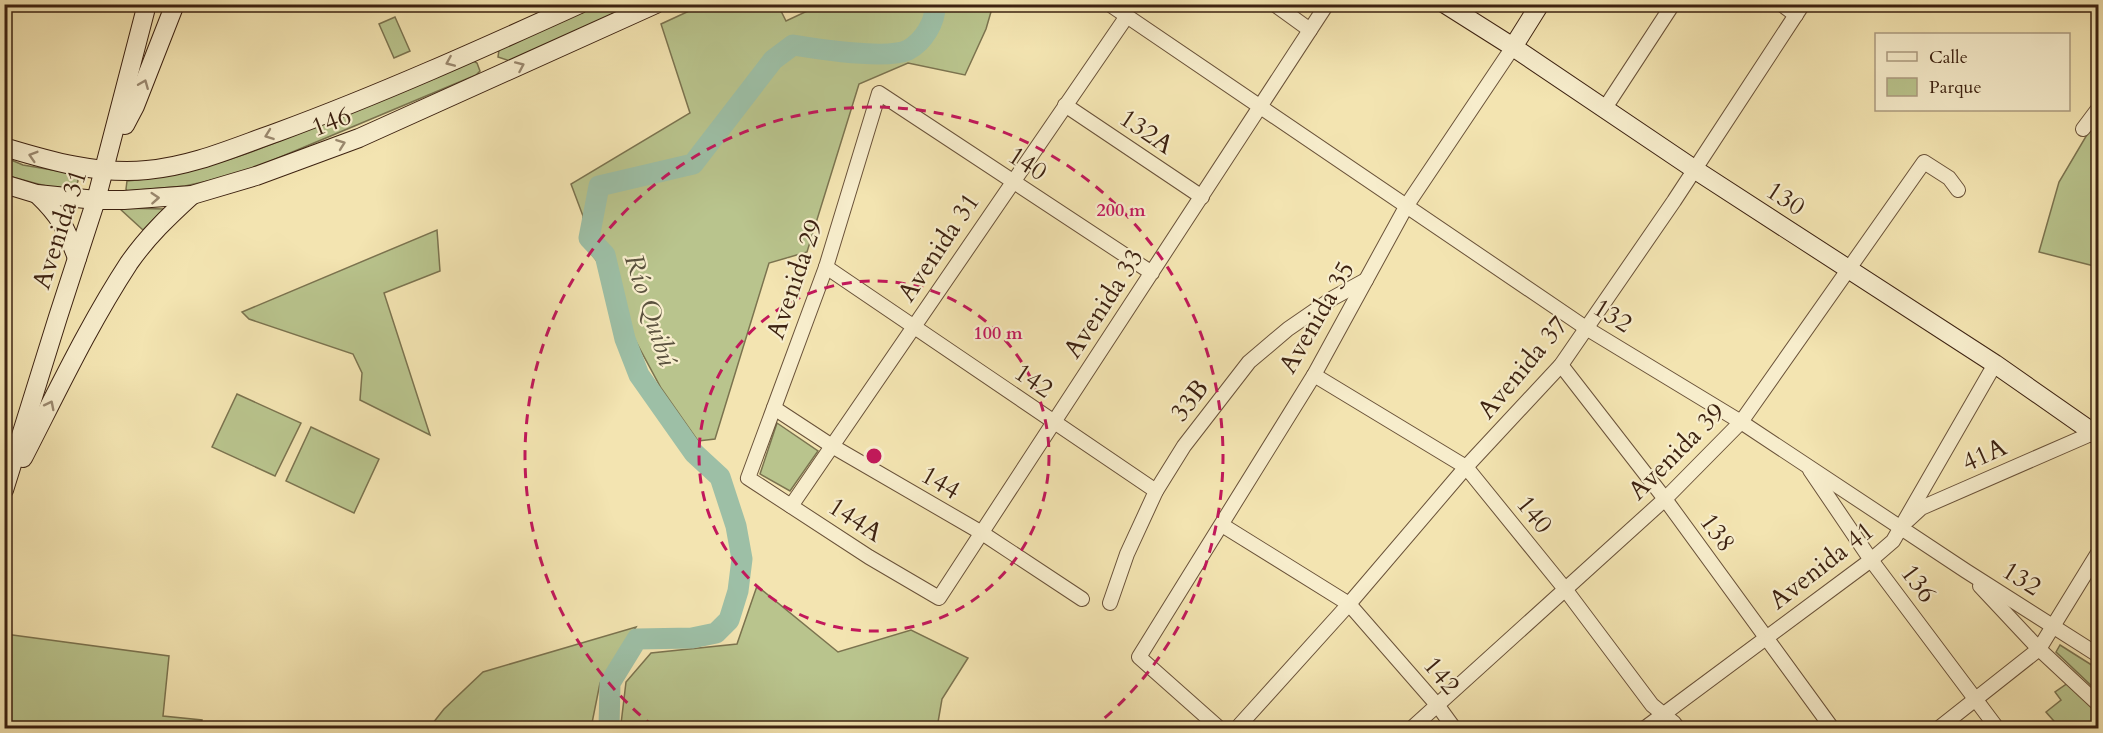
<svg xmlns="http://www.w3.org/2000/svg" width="2103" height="733" font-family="Cardo,serif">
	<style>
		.green { fill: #b9c48d; stroke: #7b734f; stroke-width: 1.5 }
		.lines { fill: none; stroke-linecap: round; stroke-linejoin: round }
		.river { stroke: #9dbfa6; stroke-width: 21 }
		.street-casing { stroke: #6a5239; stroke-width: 16 }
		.secondary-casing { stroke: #3d2211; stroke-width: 20 }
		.street { stroke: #f7edcc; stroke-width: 14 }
		.secondary { stroke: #f7edcc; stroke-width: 18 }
		.oneway { stroke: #9a886e }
		.ring { fill: none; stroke: #c2185b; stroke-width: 3; stroke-dasharray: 10 8 }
		.labels { text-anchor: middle; stroke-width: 4.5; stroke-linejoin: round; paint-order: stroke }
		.street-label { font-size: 26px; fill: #3d2211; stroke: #f7edcc }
		.water-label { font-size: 27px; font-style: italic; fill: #5a513e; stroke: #f7edcc }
		.centre { fill: #c2185b; stroke: #f7edcc; stroke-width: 3 }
		.ring-label { font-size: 18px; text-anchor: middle; font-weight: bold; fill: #c2185b; stroke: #f7edcc; stroke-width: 4.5; stroke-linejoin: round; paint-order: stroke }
	</style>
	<rect width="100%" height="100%" fill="#f3e4b1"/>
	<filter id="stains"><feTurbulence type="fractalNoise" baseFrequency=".00333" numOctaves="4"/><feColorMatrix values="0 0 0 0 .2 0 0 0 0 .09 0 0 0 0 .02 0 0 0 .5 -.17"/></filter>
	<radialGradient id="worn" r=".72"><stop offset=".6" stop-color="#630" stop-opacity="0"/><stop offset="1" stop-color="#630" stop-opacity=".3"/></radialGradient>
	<g class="green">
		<polygon points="597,5 636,5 510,61 498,57 499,50 504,46"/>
		<polygon points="702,5 778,5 786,21 820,5 993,5 986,29 965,75 908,63 859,84 807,252 769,263 715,439 698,441 661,388 635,340 612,312 600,265 582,242 583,216 571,184 690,113 661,24"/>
		<polygon points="395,17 410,51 394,58 379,24"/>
		<path d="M472,60l5,3 3,8 -4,4 -236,99 -55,12 -58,5 -1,-2 1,-8c75,-6 145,-36 214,-65 42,-19 84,-37 126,-55z"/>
		<polygon points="2098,116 2098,267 2039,252 2059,182"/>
		<path d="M4,157l19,8 53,9 2,7 -2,5c-22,6 -50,-6 -71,-11z"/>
		<polygon points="119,208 164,209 143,230"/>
		<polygon points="437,230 440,271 384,293 430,435 360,400 362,373 353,354 249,319 242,312"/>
		<polygon points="237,394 301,423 275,476 212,447"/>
		<polygon points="777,423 818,451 790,491 760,474"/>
		<polygon points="311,427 379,459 354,513 286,481"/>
		<polygon points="757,586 838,652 911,630 968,658 942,699 937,728 623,728 621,724 626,682 651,653 737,644"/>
		<polygon points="636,627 600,683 591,728 429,728 444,709 483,672"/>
		<polygon points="5,634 169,656 163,716 202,720 201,728 5,728"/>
		<polygon points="2060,645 2098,669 2098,692 2056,652"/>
		<polygon points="2068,683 2098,711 2098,728 2060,728 2046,712 2061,700 2055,692"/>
	</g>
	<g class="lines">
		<path class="river" d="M609,728l1,-45 27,-44 55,-1 24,-5 13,-13 9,-29 4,-32 -6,-33 -16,-49 -26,-24 -55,-78 -14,-36 -20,-84 -16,-17 10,-52 94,-22 80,-104 20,-15c24,4 94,15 115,5 15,-8 28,-28 27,-46"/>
		<g class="street-casing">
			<g id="street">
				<polyline points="1109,4 1586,328 1741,422 1966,571 2098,655"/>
				<polyline points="1274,4 1310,30"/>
				<polyline points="1781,4 1796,15"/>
				<polyline points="1065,105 1202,197"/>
				<polyline points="1605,108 1673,4"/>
				<polyline points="2083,129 2098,109"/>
				<polyline points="826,267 1156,491"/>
				<path d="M1152,273l-273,-180 -53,174 -78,211 121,79 70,41c130,-198 259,-396 388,-594"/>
				<polyline points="1561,365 1665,499 1832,728"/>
				<polyline points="1314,375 1466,467 1565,589 1652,705 1674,723 1678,728"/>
				<polyline points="774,408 832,446 982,533 1082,599"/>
				<polyline points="1810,470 1871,560 1997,728"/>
				<polyline points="791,506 1127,16"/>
				<polyline points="1908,520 1921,508 2093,433"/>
				<polyline points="1222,525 1349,604 1438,706 1454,728"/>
				<polyline points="1980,586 2039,649 2098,704"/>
				<polyline points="1110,603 1127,554 1156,491 1184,446 1249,362 1288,329 1333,298 1366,280"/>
				<polyline points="1219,728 1139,657 1314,375 1407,205 1513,47"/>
				<polyline points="1237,728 1349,604 1466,467 1561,365 1674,201 1803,4"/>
				<polyline points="1412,728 1665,499 1741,422 1924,162 1949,178 1958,190"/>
				<polyline points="1645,728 1871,560 1893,541 1995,364"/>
				<polyline points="1939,728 2039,649 2098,553"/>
			</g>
		</g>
		<g class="secondary-casing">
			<g id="secondary">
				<polyline points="1445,4 1513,47 1694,169 1995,364 2098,436"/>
				<polyline points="1513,47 1540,4"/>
				<polyline points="125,125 135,106 175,4"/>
				<path d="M4,147c46,14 95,28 143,23 46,-4 88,-23 131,-38 103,-38 203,-83 302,-128"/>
				<polyline points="4,184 37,194 96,200 124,200 192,195 256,176 359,138 656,4"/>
				<path d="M37,194c23,22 29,34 40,64"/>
				<path d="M23,458c34,-66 66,-134 106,-195 18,-26 40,-47 63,-68"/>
				<polyline points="4,490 58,317 96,200 147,4"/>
			</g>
		</g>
		<use href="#street" class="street"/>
		<use href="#secondary" class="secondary"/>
	</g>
	<defs><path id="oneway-chevron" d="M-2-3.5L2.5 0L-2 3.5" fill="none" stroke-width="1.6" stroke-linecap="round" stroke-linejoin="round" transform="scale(1.5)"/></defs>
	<g class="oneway">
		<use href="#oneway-chevron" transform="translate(450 62) rotate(157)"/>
		<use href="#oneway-chevron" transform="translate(520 66) rotate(-24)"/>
		<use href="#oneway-chevron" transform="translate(144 84) rotate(-68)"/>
		<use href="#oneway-chevron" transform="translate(269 135) rotate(160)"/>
		<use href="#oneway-chevron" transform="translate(341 144) rotate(-20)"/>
		<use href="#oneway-chevron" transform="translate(33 156) rotate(-163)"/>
		<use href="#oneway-chevron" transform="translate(155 198) rotate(-4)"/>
		<use href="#oneway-chevron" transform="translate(50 405) rotate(-63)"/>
	</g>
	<g class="ring">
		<circle cx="874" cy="456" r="175"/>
		<path d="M654 727A349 349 0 1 1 1094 727"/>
	</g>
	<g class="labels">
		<g class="street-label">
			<text transform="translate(331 121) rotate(-21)" y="9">146</text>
			<text transform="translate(1147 131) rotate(34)" y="9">132A</text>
			<text transform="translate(1028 163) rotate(33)" y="9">140</text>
			<text transform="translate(1786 198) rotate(33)" y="9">130</text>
			<text transform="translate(59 229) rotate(-72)" y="9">Avenida 31</text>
			<text transform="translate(938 247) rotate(-56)" y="9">Avenida 31</text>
			<text transform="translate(794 279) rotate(-71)" y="9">Avenida 29</text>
			<text transform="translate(1103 303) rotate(-57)" y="9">Avenida 33</text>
			<text transform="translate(1613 315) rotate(32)" y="9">132</text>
			<text transform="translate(1316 317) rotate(-60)" y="9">Avenida 35</text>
			<text transform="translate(1522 367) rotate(-50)" y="9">Avenida 37</text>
			<text transform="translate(1034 380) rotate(34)" y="9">142</text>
			<text transform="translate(1189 400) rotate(-52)" y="9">33B</text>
			<text transform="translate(1676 451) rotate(-45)" y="9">Avenida 39</text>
			<text transform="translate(1984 454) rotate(-24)" y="9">41A</text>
			<text transform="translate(941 482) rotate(30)" y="9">144</text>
			<text transform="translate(1535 514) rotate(51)" y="9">140</text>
			<text transform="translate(856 519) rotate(33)" y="9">144A</text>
			<text transform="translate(1718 532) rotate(54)" y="9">138</text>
			<text transform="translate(1821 565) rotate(-38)" y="9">Avenida 41</text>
			<text transform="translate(2022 578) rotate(32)" y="9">132</text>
			<text transform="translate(1919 583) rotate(53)" y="9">136</text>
			<text transform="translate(1442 675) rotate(50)" y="9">142</text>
		</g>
		<g class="water-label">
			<text transform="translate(651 310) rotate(72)" y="9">Río Quibú</text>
		</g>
	</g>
	<circle cx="874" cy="456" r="9" class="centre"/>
	<g class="ring-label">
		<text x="1121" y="216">200 m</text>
		<text x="998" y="339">100 m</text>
	</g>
	<rect width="2103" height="733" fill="none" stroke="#f3e4b1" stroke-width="24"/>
	<rect x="6" y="6" width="2091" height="721" fill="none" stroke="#3d2211" stroke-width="3"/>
	<rect x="12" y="12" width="2079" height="709" fill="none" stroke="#3d2211" stroke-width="1.5"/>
	<rect x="1875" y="33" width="195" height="78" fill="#f7edcc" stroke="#ad9c81" stroke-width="1.5"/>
	<rect x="1887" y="52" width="30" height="9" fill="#f7edcc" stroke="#ad9c81" stroke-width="1.5"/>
	<text x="1929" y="63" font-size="18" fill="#3d2211">Calle</text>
	<rect x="1887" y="78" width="30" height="18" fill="#b9c48d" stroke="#ad9c81" stroke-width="1.5"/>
	<text x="1929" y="93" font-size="18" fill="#3d2211">Parque</text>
	<rect width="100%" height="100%" filter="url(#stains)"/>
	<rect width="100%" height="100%" fill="url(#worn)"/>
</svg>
